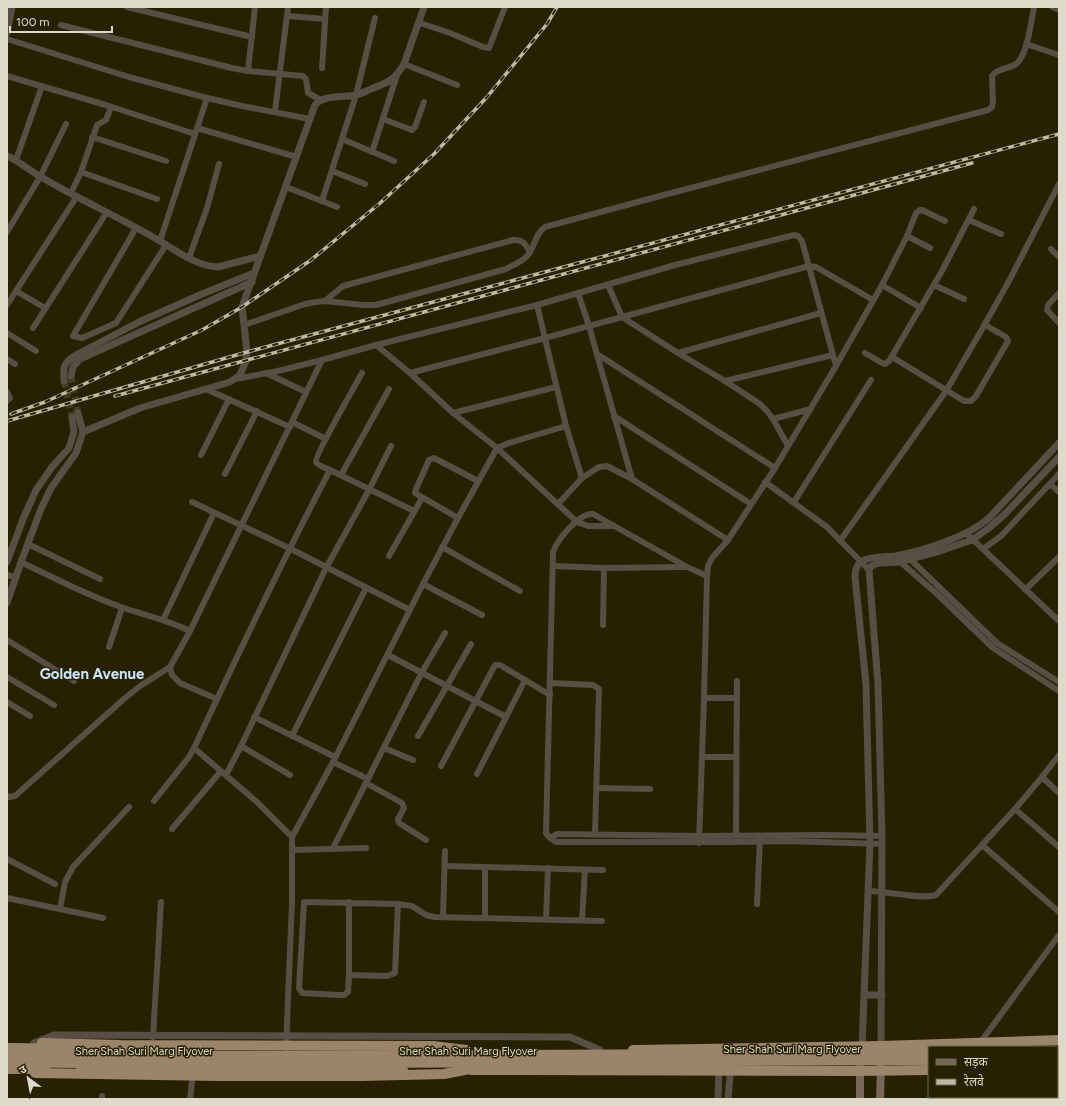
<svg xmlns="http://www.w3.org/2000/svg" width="1066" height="1106" font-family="Figtree,'Noto Sans Devanagari',sans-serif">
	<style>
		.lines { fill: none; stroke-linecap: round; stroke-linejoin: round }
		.tertiary-tunnel { stroke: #423c1f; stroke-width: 7; stroke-dasharray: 7 3.5; stroke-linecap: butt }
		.minor { stroke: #584e43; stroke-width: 6 }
		.tertiary { stroke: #584e43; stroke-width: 7 }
		.secondary { stroke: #776756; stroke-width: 8 }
		.trunk { stroke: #9a846a; stroke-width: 10 }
		.rail-casing { stroke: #bebaa6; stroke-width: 3.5 }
		.rail { stroke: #272001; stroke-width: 2; stroke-dasharray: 6; stroke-linecap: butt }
		.trunk-bridge { stroke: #9a846a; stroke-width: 10 }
		.labels { text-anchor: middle; stroke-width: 3; stroke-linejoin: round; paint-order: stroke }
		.street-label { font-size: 11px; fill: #dedac9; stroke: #272001 }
		.district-label { font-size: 15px; font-weight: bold; fill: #cae5fa; stroke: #272001 }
	</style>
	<rect width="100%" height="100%" fill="#272001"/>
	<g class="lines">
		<g class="tertiary-tunnel">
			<polyline points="71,376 78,413"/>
			<polyline points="64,381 72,417"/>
		</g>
		<g class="minor">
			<polyline points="127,7 252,37"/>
			<polyline points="1052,7 1059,10"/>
			<polyline points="288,16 325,19"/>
			<polyline points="420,23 450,33 483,47 489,48 505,7"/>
			<polyline points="61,25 232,68 248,71 303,76 306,79 308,93 321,100"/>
			<polyline points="7,39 129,77 207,98 242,106 310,119"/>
			<polyline points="1026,44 1059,55"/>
			<polyline points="404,64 457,85"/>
			<polyline points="322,68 326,7"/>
			<polyline points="248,71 255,7"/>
			<polyline points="7,76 109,106 195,134"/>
			<polyline points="275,111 288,7"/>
			<polyline points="383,119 412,130 415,127 424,102"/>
			<polyline points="197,128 297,157"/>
			<polyline points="92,137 166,161"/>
			<polyline points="342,139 394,161"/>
			<polyline points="372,152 397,75"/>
			<polyline points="16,160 42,86"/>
			<polyline points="332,171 365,184"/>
			<polyline points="81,172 157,199"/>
			<polyline points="286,187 337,207"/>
			<polyline points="71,193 81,172 97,125 106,120 111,107"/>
			<polyline points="322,201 356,95 375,18"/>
			<polyline points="969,220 1001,234"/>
			<polyline points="136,228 73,336 82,338 116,323 166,245"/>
			<polyline points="7,232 40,177 66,124"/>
			<polyline points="907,236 930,248"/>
			<polyline points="160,241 207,98"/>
			<polyline points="1051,249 1059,257"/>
			<polyline points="189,258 207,208 219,164"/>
			<polyline points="608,285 622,317 678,353 725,381 760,404 767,411 773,419 788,446"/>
			<polyline points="882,285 921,308"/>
			<polyline points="934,285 964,299"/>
			<polyline points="16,291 45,308"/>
			<polyline points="578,293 589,326 632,479"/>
			<polyline points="1059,293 1048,305 1047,310 1059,323"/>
			<path d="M325,301l18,-15 170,-46c10,-1 12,4 17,12"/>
			<polyline points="7,305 77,196"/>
			<polyline points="537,305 566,426 582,478"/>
			<path d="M244,325l61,-21 11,-2 9,-1 38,4h13l130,-36c7,-4 16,-7 22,-14 7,-9 7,-21 17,-28l115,-31 328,-86 4,-3 1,-4 -1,-27c5,-8 17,-7 24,-12 12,-9 15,-43 18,-57"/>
			<polyline points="33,328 107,212"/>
			<polyline points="7,333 36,351"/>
			<polyline points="376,345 410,373 453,413 497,448 577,522 588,526 614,526"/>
			<polyline points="678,353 821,313"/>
			<polyline points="865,353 882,363 885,364 889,361 942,271 974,209"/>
			<polyline points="597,354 775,468"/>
			<polyline points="892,357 964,401 971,401 976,396 1008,341 1006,337 985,325"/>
			<polyline points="7,359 15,364"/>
			<polyline points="266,373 306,392"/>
			<path d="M362,373c-6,11 -48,84 -46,89 2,4 10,6 14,8l84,41"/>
			<polyline points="410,373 545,338 809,266 816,267 873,300"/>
			<polyline points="235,379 278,371 322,360 376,345 537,305 675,265 794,235 798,236 802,241 836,366"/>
			<polyline points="725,381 833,355"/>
			<polyline points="206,389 290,427"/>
			<polyline points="7,392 10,398 7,401"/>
			<polyline points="453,413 556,387"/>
			<polyline points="614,416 751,504"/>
			<polyline points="773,419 811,409"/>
			<polyline points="292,422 326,439"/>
			<polyline points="201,455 229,399"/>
			<polyline points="225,474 257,411"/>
			<polyline points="341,475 389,389"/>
			<polyline points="765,482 827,527 869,570"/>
			<polyline points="1050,484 1059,492"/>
			<polyline points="192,502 289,548 410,610"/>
			<polyline points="794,502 871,380"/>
			<polyline points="558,504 582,478 599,467 607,466 632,479 728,540"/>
			<polyline points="458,518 415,493 416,489 429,460 434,458 478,481"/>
			<polyline points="966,533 1059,621"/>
			<polyline points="840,541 946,391 981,331 1009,281 1059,184"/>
			<polyline points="28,544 100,579"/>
			<polyline points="442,547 520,591"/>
			<polyline points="983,549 1001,536 1059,474"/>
			<polyline points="389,556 422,498"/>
			<polyline points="908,557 997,643 1059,682"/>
			<polyline points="898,560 936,593 993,648 1059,691"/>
			<path d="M21,562c33,16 65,33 100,45 23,8 47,13 69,24"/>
			<polyline points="553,566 604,568 686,567"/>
			<polyline points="7,575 15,577"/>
			<path d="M707,576l-20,-9 -94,-53c-13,-2 -36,26 -40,38l-7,281 2,3 8,6h175l56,-1 95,3"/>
			<polyline points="423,584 482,615"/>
			<polyline points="1025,590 1059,557"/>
			<polyline points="163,620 214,513"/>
			<polyline points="603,625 604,568"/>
			<polyline points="7,640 74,681"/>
			<polyline points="109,647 122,608"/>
			<polyline points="388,655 506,717"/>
			<polyline points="170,667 172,675 180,683 217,699"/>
			<polyline points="7,677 54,705"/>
			<polyline points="550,683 593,685 599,689 595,834"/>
			<polyline points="704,698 737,698"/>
			<polyline points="7,702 30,716"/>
			<polyline points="254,717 335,757"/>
			<polyline points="292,736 366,588"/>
			<polyline points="418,736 471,644"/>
			<polyline points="241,746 290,775"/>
			<polyline points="194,748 257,802 292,837"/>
			<polyline points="384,748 413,760"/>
			<polyline points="702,757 736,757"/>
			<polyline points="333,762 368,779"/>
			<polyline points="441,766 495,665 500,665 550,695"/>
			<polyline points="477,774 525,680"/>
			<polyline points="226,775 241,746 326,568 369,490 391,446"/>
			<polyline points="1042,777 1059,793"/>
			<polyline points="366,783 402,803 404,808 398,819 399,823 426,840"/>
			<polyline points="597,788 650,789"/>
			<polyline points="7,796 9,797 15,796 125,698 140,686 170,667 190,631 322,360"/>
			<path d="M154,801l35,-44 5,-9c44,-94 88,-187 136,-278"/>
			<polyline points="1015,809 1059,847"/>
			<polyline points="172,829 221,771"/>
			<polyline points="736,835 737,681"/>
			<polyline points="550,838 557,834 699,836 824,835 882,836"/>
			<polyline points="699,843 704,698 707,576 708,566 712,558 728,540 775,468 836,366 882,285 907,236 916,213 920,210 922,210 945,221"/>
			<polyline points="982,845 1059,912"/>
			<polyline points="333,848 422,672 445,633"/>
			<polyline points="293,850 366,848"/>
			<polyline points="7,859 55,884"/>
			<polyline points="446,866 603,870"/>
			<path d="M869,891c17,0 54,9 67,4l79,-86 27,-32 17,-22"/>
			<polyline points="7,898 103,918"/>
			<polyline points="349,902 349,975 348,992 344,995 339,995 302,993 299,988 304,902 398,904 412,906 426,915 434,917 602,921"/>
			<polyline points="757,904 760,838"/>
			<polyline points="60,909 65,882 73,867 129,807"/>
			<polyline points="443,917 445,851"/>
			<polyline points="485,918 485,867"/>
			<polyline points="546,919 548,868"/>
			<polyline points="582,920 585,870"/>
			<polyline points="349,975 387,976 395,973 398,904"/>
			<polyline points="153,1037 161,902"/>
			<polyline points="980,1043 1059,935"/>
			<polyline points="286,1048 292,902 292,837 333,762 423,584 458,518 497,448 509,443 566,426"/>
			<polyline points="102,1099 102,1096"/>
			<polyline points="190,1099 193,1073"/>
		</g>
		<g class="tertiary">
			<polyline points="7,33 12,7"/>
			<path d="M7,156c12,5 22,14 34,21 39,23 80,41 119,64 17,10 36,25 58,26l42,-11"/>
			<polyline points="71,376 73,367 80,359 252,282"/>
			<path d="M64,381c-1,-14 -1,-18 12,-26l65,-34 61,-27 52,-21"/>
			<path d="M83,432l57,-24 90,-26 10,-7 6,-14 1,-9 -5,-45 73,-202c9,-11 28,-7 41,-10 5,-1 10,-4 15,-6 16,-6 24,-9 33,-25l20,-57"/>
			<polyline points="7,562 23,519 36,490 52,467 69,448 74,432 72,417"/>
			<polyline points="7,603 21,562 41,509 51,488 76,453 83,432 78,413"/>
			<polyline points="864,995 882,995"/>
			<polyline points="34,1043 54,1035 570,1037 600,1050"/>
			<polyline points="881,1046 882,836 878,684 869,570 871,566 879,563 900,562 910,559 940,551 972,540 989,528 1005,514 1059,457"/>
			<path d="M862,1047l8,-204 -4,-159 -11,-107c0,-6 1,-12 7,-16 8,-5 25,-4 34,-5 29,-6 72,-19 94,-39l69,-74"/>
			<polyline points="718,1099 719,1067"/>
			<polyline points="728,1099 731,1066"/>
		</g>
		<g class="secondary">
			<polyline points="860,1066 860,1099"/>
			<polyline points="880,1099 881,1065"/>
		</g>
		<g class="trunk">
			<polyline points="7,1048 189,1050"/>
			<polyline points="633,1050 881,1046 1059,1040"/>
			<polyline points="1057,1052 1059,1052"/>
			<polyline points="1057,1060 1059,1060"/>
			<polyline points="1057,1068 1059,1068"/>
			<polyline points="7,1069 45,1069"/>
			<polyline points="81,1069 403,1070"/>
			<polyline points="471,1070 859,1071 929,1070"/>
		</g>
		<g class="rail-casing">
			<g id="rail">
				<polyline points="115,396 972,163"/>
				<polyline points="11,414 45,402 202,330 242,307 311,260 379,204 434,154 487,97 547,24 557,7"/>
				<polyline points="7,421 247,352 1059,134"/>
			</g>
		</g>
		<use href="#rail" class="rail"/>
		<g class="trunk-bridge">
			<polyline points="42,1043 120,1045 433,1046 466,1050"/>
			<polyline points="7,1055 264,1056 929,1053"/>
			<polyline points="7,1062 149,1064 929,1060"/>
			<polyline points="35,1073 218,1076 362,1076 444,1074 480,1067"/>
		</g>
	</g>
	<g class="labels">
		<g class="street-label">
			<text x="792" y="1053">Sher Shah Suri Marg Flyover</text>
			<text x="144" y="1055">Sher Shah Suri Marg Flyover</text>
			<text x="468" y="1055">Sher Shah Suri Marg Flyover</text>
		</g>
		<g class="district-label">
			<text x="92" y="679">Golden Avenue</text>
		</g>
	</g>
	<rect width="1066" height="1106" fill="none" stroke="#dedac9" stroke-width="16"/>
	<rect x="928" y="1046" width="130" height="52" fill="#272001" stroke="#706a51"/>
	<rect x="936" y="1059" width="20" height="6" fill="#776756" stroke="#706a51"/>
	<text x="964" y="1066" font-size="12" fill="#dedac9">सड़क</text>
	<rect x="936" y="1079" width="20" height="6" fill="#bebaa6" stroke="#706a51"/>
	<text x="964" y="1086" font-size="12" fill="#dedac9">रेलवे</text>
	<g transform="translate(28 1078) rotate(328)" stroke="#272001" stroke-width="3" paint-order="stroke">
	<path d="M0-3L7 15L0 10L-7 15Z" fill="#dedac9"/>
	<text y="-6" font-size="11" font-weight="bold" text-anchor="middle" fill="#dedac9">उ</text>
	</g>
	<path d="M10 26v6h102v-6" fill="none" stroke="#dedac9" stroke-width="2"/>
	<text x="16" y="26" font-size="12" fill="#dedac9" stroke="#272001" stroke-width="3" paint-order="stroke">100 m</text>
</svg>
